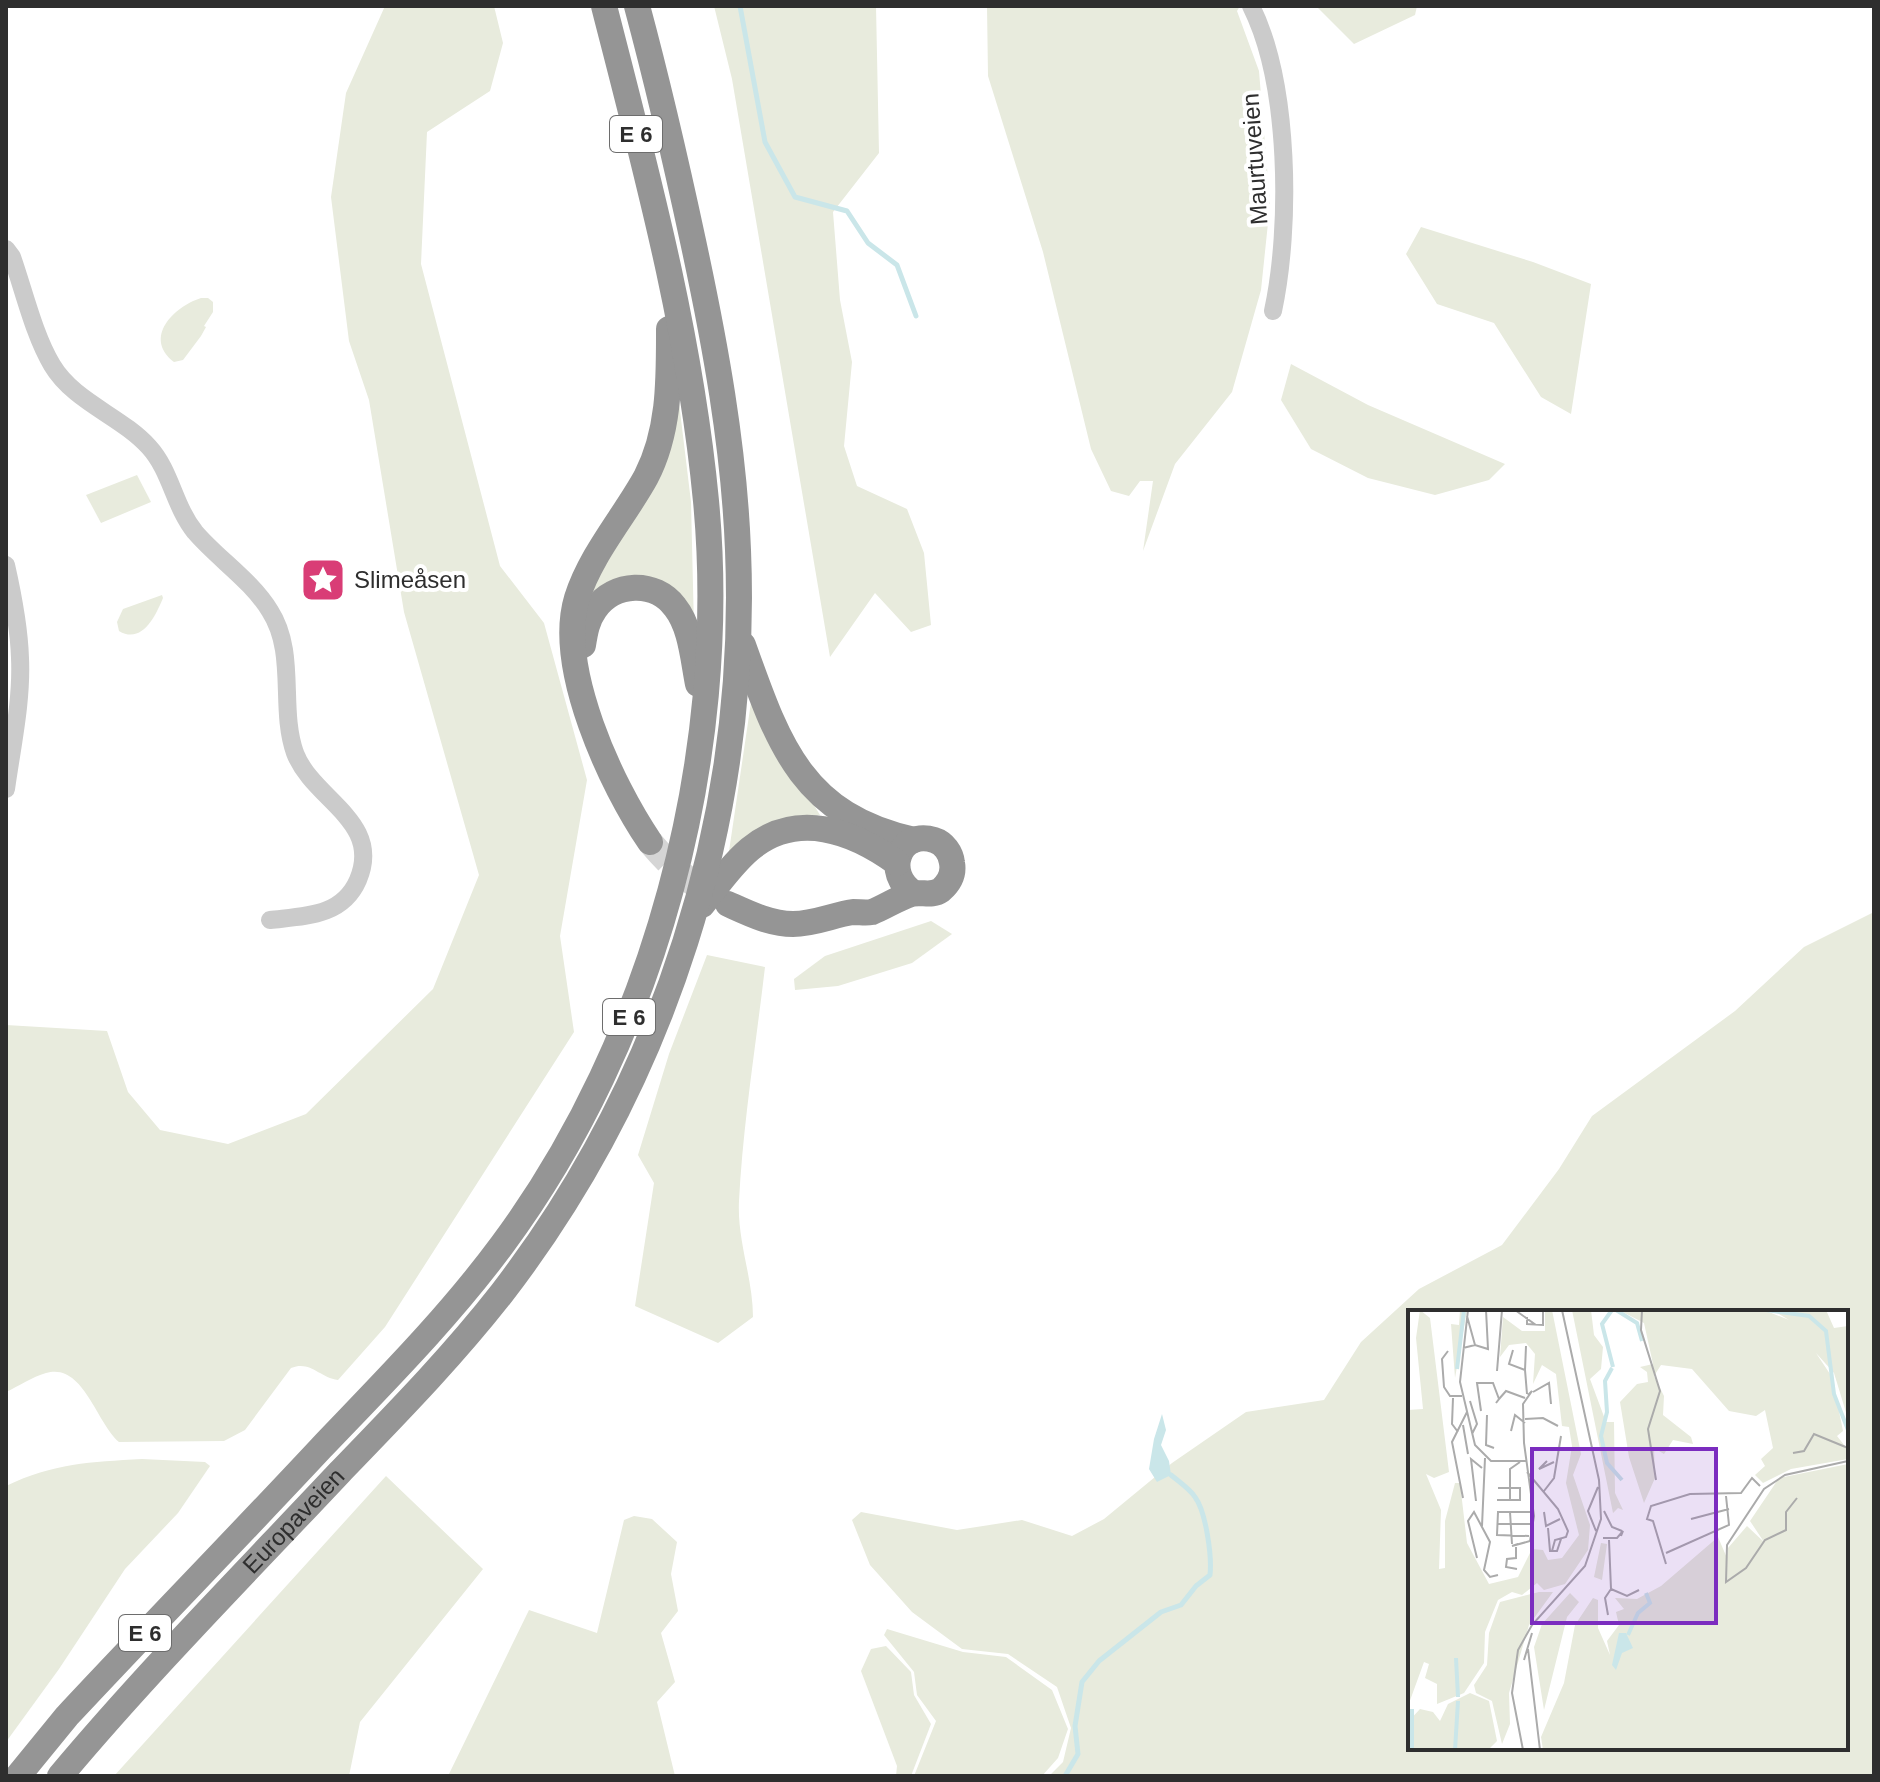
<svg xmlns="http://www.w3.org/2000/svg" width="1880" height="1782" font-family="Helvetica,sans-serif">
	<style>
		.green { fill: #e8ebdd; fill-rule: evenodd }
		.water { fill: #cae6e9 }
		.lines { fill: none; stroke-linecap: round; stroke-linejoin: round }
		.stream { stroke: #cae6e9; stroke-width: 5 }
		.highway-tunnel { stroke: #d5d5d5; stroke-width: 26; stroke-dasharray: 26 13; stroke-linecap: butt }
		.minor { stroke: #cbcbcb; stroke-width: 18 }
		.highway { stroke: #959595; stroke-width: 26 }
		.labels { text-anchor: middle; stroke-width: 8; stroke-linejoin: round; paint-order: stroke }
		.shield { fill: #fff; stroke: #6d6d6d; stroke-width: 2 }
		.shield-label { font-size: 22px; font-weight: bold; fill: #2e2e2e }
		.street-label { font-size: 24px; fill: #2e2e2e; stroke: #fff }
		.poi-label { font-size: 24px; fill: #2e2e2e; stroke: #fff; text-anchor: start }
		.inset-river { fill: none; stroke: #cae6e9; stroke-width: 4 }
		.inset-road { fill: none; stroke: #ababab; stroke-width: 2 }
		.view { fill: #7b2cbf; fill-opacity: 0.15; stroke: #7b2cbf; stroke-width: 4 }
		.inset-edge { fill: none; stroke: #2e2e2e; stroke-width: 4 }
	</style>
	<rect width="100%" height="100%" fill="#fff"/>
	<g class="green">
		<path d="M385,6h109l9,37 -13,48 -63,41 -6,132 79,302 44,57 43,157 -27,156 14,96 -189,295 -47,53c-19,-3 -28,-20 -47,-12l-46,62 -21,11 -105,1c-23,-20 -36,-80 -73,-69 -14,4 -27,13 -40,19v-367l101,6 21,61 32,38 68,14 78,-30 127,-125 46,-114 -75,-263 -35,-212 -20,-59 -18,-144 15,-104z"/>
		<polygon points="714,6 876,6 879,153 833,212 840,300 852,362 844,446 857,486 907,509 924,553 931,625 911,632 875,593 830,657 732,79"/>
		<polygon points="987,6 1240,6 1237,11 1259,71 1270,204 1261,290 1232,392 1175,464 1143,551 1153,481 1140,481 1129,496 1111,491 1091,449 1043,252 988,76"/>
		<polygon points="1316,6 1417,6 1415,15 1354,44"/>
		<polygon points="1421,227 1533,262 1591,284 1571,414 1541,397 1494,323 1437,304 1406,254"/>
		<path d="M201,298h7l5,4v10l-9,14 2,1 -5,9 -18,24 -9,2c-31,-24 -1,-55 27,-64z"/>
		<polygon points="1291,364 1368,405 1505,464 1489,480 1435,495 1368,478 1311,449 1281,400"/>
		<polygon points="677,386 691,502 694,628 678,598 585,597"/>
		<polygon points="137,475 151,502 101,523 86,495"/>
		<path d="M162,595l1,3c-7,17 -21,47 -44,33l-2,-9 6,-13z"/>
		<polygon points="751,702 820,815 799,817 727,865"/>
		<path d="M1874,912v864h-825l14,-14 8,-34 -14,-41 -49,-33 -46,-5 -50,-37 -42,-47 -18,-45 9,-8 96,18 65,-10 50,16 32,-17 68,-56 74,-51 78,-12 37,-58 58,-53 83,-44 57,-76 33,-53 143,-105 69,-64zM1410,1312h436v436h-436z"/>
		<polygon points="931,921 952,934 912,963 838,986 795,990 794,979 825,956"/>
		<path d="M707,955l58,12c-9,77 -22,157 -26,234 -2,40 14,77 14,116l-35,26 -83,-37 19,-123 -16,-28 31,-101z"/>
		<path d="M142,1459l63,3 5,4 -32,47 -53,56 -66,100 -53,73v-256c48,-23 84,-24 136,-27z"/>
		<polygon points="386,1476 483,1569 360,1722 349,1776 114,1776"/>
		<polygon points="634,1516 652,1519 677,1542 671,1574 678,1611 661,1633 675,1682 657,1702 675,1776 448,1776 529,1610 597,1633 624,1520"/>
		<polygon points="887,1629 963,1652 1006,1657 1052,1690 1068,1729 1058,1758 1042,1776 914,1776 936,1721 917,1695 914,1672 884,1635"/>
		<polygon points="886,1646 911,1672 914,1695 931,1724 911,1776 896,1776 897,1766 861,1671 871,1649"/>
	</g>
	<polygon class="water" points="1162,1414 1166,1430 1161,1445 1169,1461 1171,1475 1157,1482 1149,1469 1154,1439"/>
	<g class="lines">
		<g class="stream">
			<polyline points="740,6 765,142 795,197 847,211 868,243 897,265 916,316"/>
			<path d="M1065,1776l13,-22 -3,-28 7,-44 17,-21 62,-49 20,-7 15,-19 14,-11c2,-19 -4,-63 -15,-78 -5,-8 -17,-16 -24,-22"/>
		</g>
		<path class="highway-tunnel" d="M650,842c20,24 41,42 68,57"/>
		<g class="minor">
			<path d="M1251,6c39,78 40,221 22,305"/>
			<path d="M6,249l6,8c12,34 22,78 40,108 22,37 69,51 97,82 22,24 25,59 46,85 23,27 56,48 75,79 27,42 9,97 25,142 18,47 88,68 63,127 -16,37 -54,36 -88,40"/>
			<path d="M6,565c7,31 13,61 14,93 2,43 -8,88 -14,131"/>
		</g>
		<g class="highway">
			<path d="M583,645c2,-13 4,-25 12,-36 19,-27 60,-29 80,-2 16,20 18,52 23,77"/>
			<path d="M743,645c35,98 58,170 171,195"/>
			<path d="M650,842c-39,-57 -94,-175 -73,-244 14,-44 47,-81 69,-121 24,-46 23,-98 23,-148"/>
			<path d="M728,904c20,9 42,20 65,20 21,0 40,-9 60,-12 7,0 13,1 19,0 13,-5 26,-14 39,-18 11,-3 20,3 30,-4 8,-7 13,-16 11,-27 -1,-10 -8,-20 -18,-23 -35,-11 -51,34 -20,53"/>
			<path d="M702,905c15,-19 29,-40 48,-56 47,-39 103,-18 147,14"/>
			<path d="M18,1776l49,-60c84,-90 170,-178 254,-268 63,-66 127,-130 181,-203 153,-206 228,-490 204,-744 -16,-169 -60,-331 -102,-495"/>
			<path id="s1" d="M60,1776c88,-105 186,-204 280,-304 56,-58 112,-115 162,-179 163,-212 247,-476 236,-743 -4,-104 -23,-207 -45,-309 -17,-79 -35,-157 -56,-235"/>
		</g>
	</g>
	<defs>
		<g id="sight-square" transform="scale(2.3)"><rect x="-9" y="-9" width="18" height="18" rx="4" fill="#d93d76" stroke="#fff"/><path d="M0-6L1.8-2.2L6-1.7L2.9 1.2L3.7 5.4L0 3.3L-3.7 5.4L-2.9 1.2L-6-1.7L-1.8-2.2Z" fill="#fff"/></g>
	</defs>
	<g fill-rule="evenodd">
		<use href="#sight-square" x="323" y="580"/>
	</g>
	<g class="labels">
		<g class="shield">
			<rect x="610" y="116" width="52" height="36" rx="6"/>
			<rect x="603" y="999" width="52" height="36" rx="6"/>
			<rect x="119" y="1615" width="52" height="36" rx="6"/>
		</g>
		<g class="shield-label">
			<text x="636" y="142">E 6</text>
			<text x="629" y="1025">E 6</text>
			<text x="145" y="1641">E 6</text>
		</g>
		<g class="street-label">
			<text transform="translate(1255 159) rotate(-94)" y="8">Maurtuveien</text>
			<text dy="8" stroke="none"><textPath href="#s1" startOffset="346">Europaveien</textPath></text>
		</g>
		<g class="poi-label">
			<text x="354" y="588">Slimeåsen</text>
		</g>
	</g>
	<g transform="translate(1408 1310)">
		<rect width="440" height="440" fill="#fff"/>
		<path d="M12,0l10,8 19,154 -15,6 -8,-4 15,36 -2,59 6,-1v-47l10,-38h5l7,60 22,41 29,-7 14,-28 11,1 5,10 14,-2 17,-23 -13,-52 6,-37 -3,-19 -7,-1 -6,-52 -14,-9 -9,19 2,-30 -9,-11 -17,2 -9,12 3,-40 19,14h23v-21h7l29,144 -8,21 17,50 -2,25 -23,34 -21,6 -7,-7 -15,12 -10,-3 -14,8 -13,32 -1,31 -20,30 -27,11v-20l-12,-6 4,-14 -5,-2 -16,44v-296l15,-1 -7,-71zM52,0h7l-12,68 -4,-54 8,1zM164,0h19l3,25 9,12 -2,22 -11,10 16,43h8l1,71 8,17 -5,-2 -5,5zM211,0h145l25,10 -17,-10h54l8,18 14,-2v93l-14,-46 -18,-20 16,24 11,54 -6,5 11,14v9l-57,10 -28,14 -8,-8 10,-9 -4,-7 12,-11 -8,-38 -9,6 -27,-5 -37,-42 -31,-4 -7,11 10,20 -1,19 28,22 2,7 -20,-4 -9,14 -10,-6 1,30 -11,25 -15,-46 -9,-55 17,-18 11,-2 -1,-10 -7,-5 13,-3 -9,-41zM440,154v286h-305l-2,-13 23,-54 11,-58 18,-27 5,2v28l12,27 -3,-14 12,-16 -3,-13 8,-3 -9,-11 22,1 24,-13 57,-49 9,21 1,-10 19,-22 17,16 -14,-21 29,-43zM193,233l6,1 -5,36 -8,-3zM131,282h14l-24,33 -20,68 1,31 -8,20 -10,-43 -16,-8 -2,-8 13,-20 2,-32 11,-31zM162,283l9,9 -12,15 -23,93 -10,-63 8,-23zM62,383l19,8 8,40 -9,9h-75l-5,-28 12,-13 13,3 7,9 8,-17z" fill="#e8ebdd"/>
		<path d="M211,323h7l7,15 -11,5 -6,17 -4,-5z" fill="#cae6e9"/>
		<path class="inset-river" d="M204,0l-10,14 11,43M208,0l21,13 5,18M358,0l43,6 17,15 8,63 14,36M204,58l-7,13 2,31 -6,24 6,27 15,17M49,59l7,-59M220,325l10,-22 12,-10 -4,-10M48,348l2,39M4,399v41M47,440l3,-49"/>
		<path class="inset-road" d="M60,0l-8,72 15,63 16,16h35M107,0l21,15M234,0l-1,20 19,61 -12,38 8,51M59,6l8,29M119,7v7l16,1v-15M55,38l12,-3 13,4 -2,-39M0,40v34M105,40l-4,14 16,6 2,24M40,41l-6,8 2,28 6,9h12M117,60l1,-24M89,61l5,-61M125,82l16,-9 2,21M45,88l-1,26 6,8M91,89l7,-8 19,7M62,91l7,23 -5,10M73,101l-4,-28h16l6,16 -3,4M79,105l-1,30 8,3M117,109l18,-1 15,8M55,115l5,29M103,121l4,-16 10,8M385,143l11,-2 10,-17 34,14M139,151l-8,8 15,-7M119,162l31,37 10,22 -2,6 -11,3 -3,11M136,181l10,-13 7,-42M55,188l-11,-56 15,-30M389,188l-11,14v18l-21,10 -19,28 -20,14 1,-37 37,-56 21,-14 63,-14M89,190h23v-12h-22M102,190v-31l10,-7M68,191l-5,-42 11,9M196,201l8,16 10,4M102,202l2,32M136,202l2,14 14,-7M283,209l38,-10M90,214h33M74,216l3,-68M140,218l2,23h7l4,-12M188,221l-8,-20 10,-24M121,226l-32,-1 1,-23h32M195,228h14l6,-7 -2,5M201,230l2,49 16,7 12,-6M110,234l-6,2 18,-5 4,-25 -10,-73 -1,-39 9,-13 -4,4M108,237v11l-9,1 -1,8 11,2M258,243l63,-28 -3,-29M69,248l-9,-37 6,-9 16,30 -6,28 6,7 8,-2M258,254l-13,-43 -6,-2 4,-13 39,-12 51,-1 11,-15 8,8M200,305l-3,-17 6,-9M120,339l12,101M116,350l8,-27M115,440l-11,-57 6,-43 14,-25 53,-59 16,-47 -2,-39 -37,-170"/>
		<path class="view" d="M124,139h184v174h-184z"/>
		<rect width="440" height="440" class="inset-edge"/>
	</g>
	<rect width="1880" height="1782" fill="none" stroke="#2e2e2e" stroke-width="16"/>
</svg>
